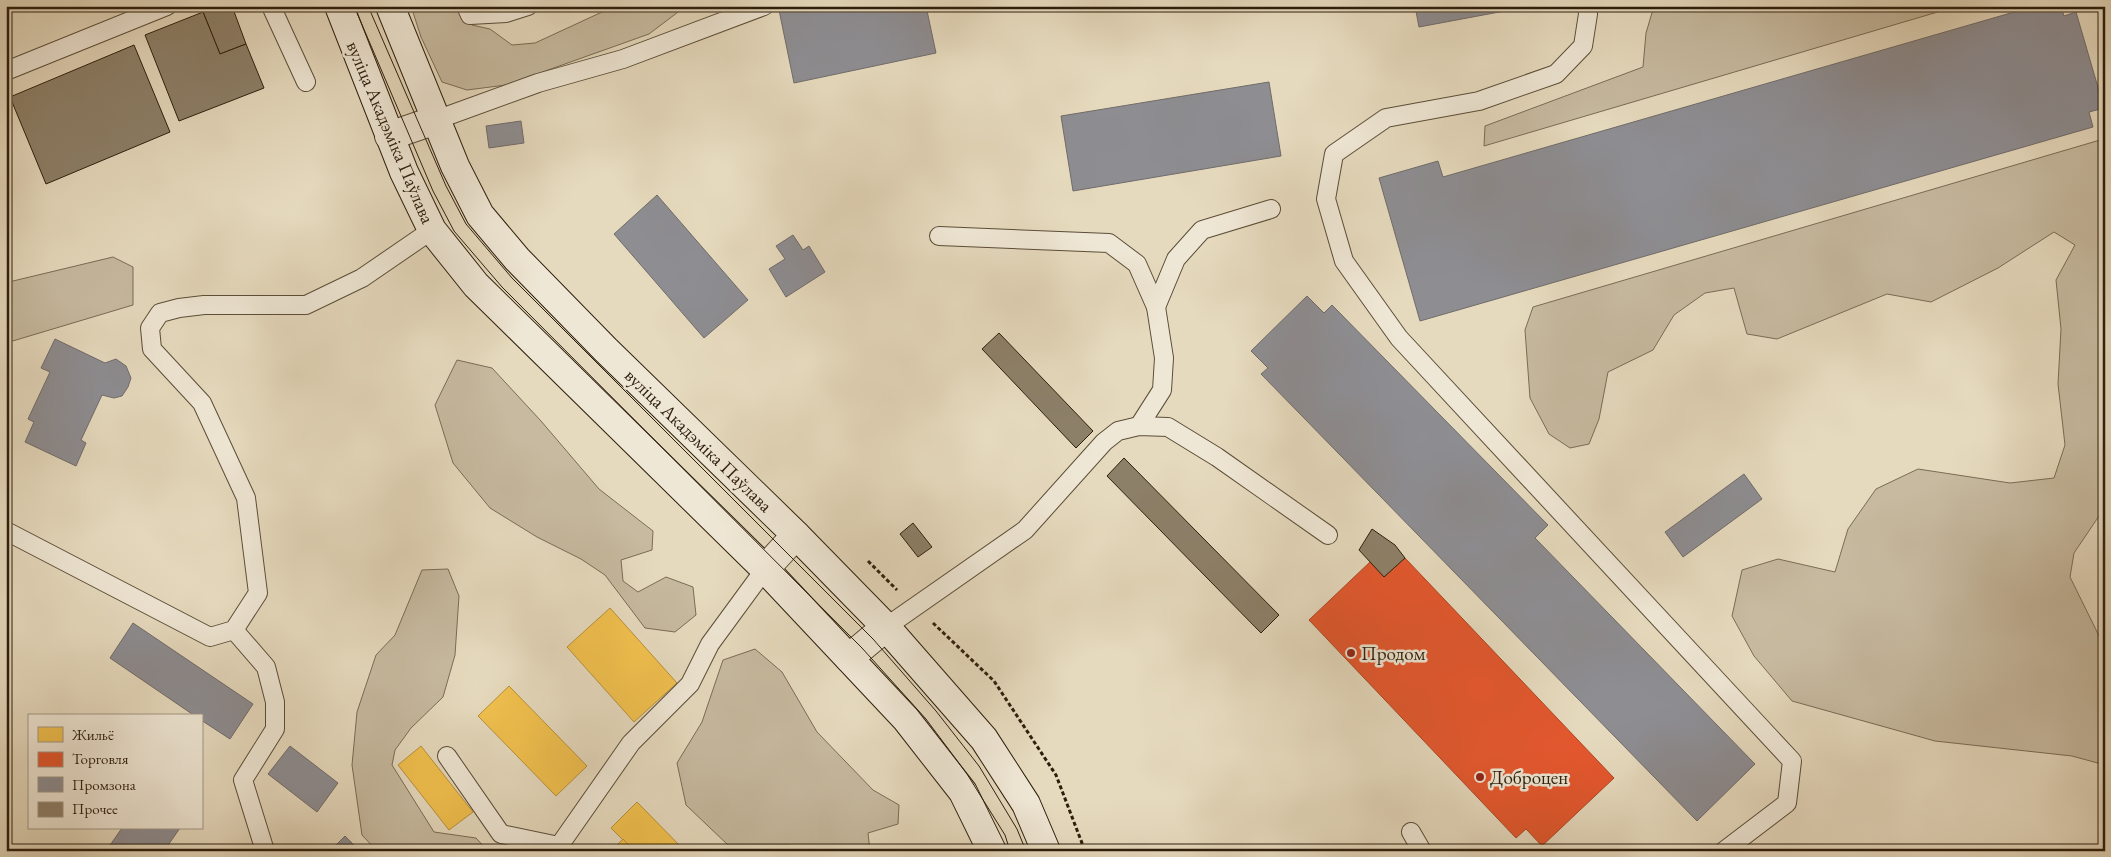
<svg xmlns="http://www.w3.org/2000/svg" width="2111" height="857" font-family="'EB Garamond',serif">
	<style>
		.green { fill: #c7baa0; stroke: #7a6c56 }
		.homes { fill: #f2c14e; stroke: #b7903a }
		.shops { fill: #e4572e; stroke: #ad4624 }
		.industry { fill: #8d8d92; stroke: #706c6a }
		.building { fill: #8d8069; stroke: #2d1e0c }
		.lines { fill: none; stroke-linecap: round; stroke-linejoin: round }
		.service-casing { stroke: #5b4d38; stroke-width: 20 }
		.minor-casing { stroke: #5b4d38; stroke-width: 30 }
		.secondary-casing { stroke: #2d1e0c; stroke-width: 30 }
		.path { stroke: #2d1e0c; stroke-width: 3; stroke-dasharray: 4 2.5; stroke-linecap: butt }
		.service { stroke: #efe7d5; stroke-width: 18 }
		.minor { stroke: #efe7d5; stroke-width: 28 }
		.secondary { stroke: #efe7d5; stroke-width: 28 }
		.tram { stroke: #2d1e0c; stroke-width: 1 }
		.poi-dot { fill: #8f2418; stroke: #efe7d5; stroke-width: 2 }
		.labels { text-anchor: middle; stroke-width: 5; stroke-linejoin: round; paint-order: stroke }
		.street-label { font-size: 19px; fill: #2d1e0c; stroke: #efe7d5 }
		.poi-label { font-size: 19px; fill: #2d1e0c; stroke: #efe7d5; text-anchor: start }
	</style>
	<rect width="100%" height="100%" fill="#e6dabe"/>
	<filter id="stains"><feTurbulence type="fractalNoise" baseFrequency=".004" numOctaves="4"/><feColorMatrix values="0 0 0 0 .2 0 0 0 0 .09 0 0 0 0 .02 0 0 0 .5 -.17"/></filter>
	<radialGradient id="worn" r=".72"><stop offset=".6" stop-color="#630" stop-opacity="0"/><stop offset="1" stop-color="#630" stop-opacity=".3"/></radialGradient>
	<g class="green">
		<polygon points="411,6 461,6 472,25 490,29 512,45 535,43 615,6 686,6 649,34 506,85 467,90 442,82 421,37"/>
		<polygon points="1654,6 1958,6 1484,146 1485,126 1643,67 1646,33"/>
		<polygon points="2105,135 2105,504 2099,516 2074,553 2070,577 2105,648 2105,765 2072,756 1935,741 1792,701 1754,656 1732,616 1742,570 1778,559 1835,572 1848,529 1876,489 1918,469 2010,483 2054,478 2065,445 2058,384 2061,329 2056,280 2075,245 2054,232 1998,268 1931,302 1887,294 1777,339 1747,334 1734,288 1705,293 1674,315 1653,350 1608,372 1599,419 1589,444 1570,448 1549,434 1530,398 1525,330 1533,307 2100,140"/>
		<polygon points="113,257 133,267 133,305 6,343 6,278 13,281"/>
		<polygon points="457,360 492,368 541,421 599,489 653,531 652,550 621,560 623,581 638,592 666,577 693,587 696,615 675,632 645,628 605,575 581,559 537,537 490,508 453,463 435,405"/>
		<polygon points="448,569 459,596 455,655 443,697 411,728 395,750 392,765 434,832 476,838 488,851 377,851 362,835 352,765 357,712 376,655 395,635 422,570"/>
		<polygon points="755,649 782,672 817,732 873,790 899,805 898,824 868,833 870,851 814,851 788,845 728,845 686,805 677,763 702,722 723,660"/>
	</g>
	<g class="homes">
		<polygon points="610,608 677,683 634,722 567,647"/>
		<polygon points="509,686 587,766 556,796 478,716"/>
		<polygon points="421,746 473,812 449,830 398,765"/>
		<polygon points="637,802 685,851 634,851 611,828"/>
		<polygon points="623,839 634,851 611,851"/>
	</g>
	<polygon class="shops" points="1405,558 1614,778 1542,846 1526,829 1516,838 1309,620 1370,562 1384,577"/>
	<g class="industry">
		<polygon points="795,6 926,6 936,53 794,83 779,10"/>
		<polygon points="1415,6 1526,6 1526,7 1419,27"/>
		<polygon points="2035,6 2061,6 2064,16 2076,12 2104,108 2089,112 2093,127 1420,321 1379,178 1438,161 1443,177"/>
		<polygon points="1269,82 1281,156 1073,191 1061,116"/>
		<polygon points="521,121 524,143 489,148 486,126"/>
		<polygon points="657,195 748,300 704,338 614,234"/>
		<polygon points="793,235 803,250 809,246 825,272 786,297 769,269 785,259 776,246"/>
		<polygon points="1307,296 1324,313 1332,305 1548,525 1535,538 1755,764 1697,821 1261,374 1268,368 1251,351"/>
		<polygon points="55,339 105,363 116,359 126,366 131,378 128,387 122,396 114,398 102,395 81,440 86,443 76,466 25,442 34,422 28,419 50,372 41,368"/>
		<polygon points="1744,474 1762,499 1683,557 1665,532"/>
		<polygon points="133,623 253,704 230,739 201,720 201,716 195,716 110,658"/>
		<polygon points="290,746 338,783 317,812 268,774"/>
		<polygon points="122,828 180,828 164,851 106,851"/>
		<polygon points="345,836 360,851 330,851"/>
	</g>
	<g class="building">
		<polygon points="217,6 232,6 246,44 220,54 203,12"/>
		<polygon points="203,12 220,54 246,44 264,88 179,121 145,35"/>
		<polygon points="134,45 170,132 46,184 10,97"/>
		<polygon points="999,333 1093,431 1076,448 982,349"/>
		<polygon points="1124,458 1279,615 1261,633 1107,476"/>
		<polygon points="913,523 932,547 918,557 900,534"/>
		<polygon points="1372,529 1395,545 1405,558 1384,577 1359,550"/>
	</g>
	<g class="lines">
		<g class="service-casing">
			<g id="service">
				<polyline points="271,6 306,82"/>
				<polyline points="466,6 470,15 506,13 528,6"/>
				<polyline points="1587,6 1588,14 1583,46 1556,74 1479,101 1386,118 1334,154 1326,199 1344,261 1399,338 1792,761 1787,803 1724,851"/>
				<polyline points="6,71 167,6"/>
				<polyline points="436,120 538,83 623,59 764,6"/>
				<polyline points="939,236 1109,243 1137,264 1156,307 1164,358 1162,390 1139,426"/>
				<polyline points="1156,307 1176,259 1202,230 1271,209"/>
				<polyline points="6,531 210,637 234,630 258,593 246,498 202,403 152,349 150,328 160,313 179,308 204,305 306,305 362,278 432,230"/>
				<polyline points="886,627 1025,530 1104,442 1118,431 1139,426 1168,427 1217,457 1328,535"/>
				<polyline points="234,630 266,667 275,702 275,729 243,780 265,851"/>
				<polyline points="447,756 501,834 559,846"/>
				<polyline points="1411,832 1422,851"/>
				<polyline points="564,851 559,846 631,743 690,684 710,644 765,569"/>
			</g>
		</g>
		<g class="minor-casing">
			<g id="minor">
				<polyline points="389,136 436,120"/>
				<polyline points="765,569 796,535"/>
				<polyline points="849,658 886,627"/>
			</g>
		</g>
		<g class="secondary-casing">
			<g id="secondary">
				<polyline points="339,6 404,172 432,230 476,285 765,569 906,719 963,792 992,851"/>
				<polyline points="390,6 455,166 480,215 517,259 606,350 796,535 886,627 984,739 1026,804 1046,851"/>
			</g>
		</g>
		<g class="path">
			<polyline points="868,561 897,590"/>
			<polyline points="933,623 994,681 1056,775 1085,851"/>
		</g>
		<use href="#service" class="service"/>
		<use href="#minor" class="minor"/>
		<use href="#secondary" class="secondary"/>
		<g class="tram">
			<polyline points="354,6 433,191 454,231 502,287 862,648 926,719 967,774 1005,835 1010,851"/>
			<polyline points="368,6 446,186 466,224 512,278 873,639 936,711 979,766 1017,829 1026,851"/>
		</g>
	</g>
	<g class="poi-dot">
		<circle cx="1351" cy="653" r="5"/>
		<circle cx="1480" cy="777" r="5"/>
	</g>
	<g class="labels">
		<g class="street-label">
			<text transform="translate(391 132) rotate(67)" y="7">вуліца Акадэміка Паўлава</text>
			<text transform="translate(699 440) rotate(44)" y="7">вуліца Акадэміка Паўлава</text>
		</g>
		<g class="poi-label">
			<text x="1361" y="660">Продом</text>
			<text x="1490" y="784">Доброцен</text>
		</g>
	</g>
	<rect width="2111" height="857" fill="none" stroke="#e6dabe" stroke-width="25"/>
	<rect x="8" y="8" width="2096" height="842" fill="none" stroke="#2d1e0c" stroke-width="2.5"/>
	<rect x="12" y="12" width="2086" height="832" fill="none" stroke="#2d1e0c"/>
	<rect x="28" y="714" width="175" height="115" fill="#efe7d5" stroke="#a19785"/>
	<rect x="38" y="727" width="25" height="15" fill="#f2c14e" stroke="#a19785"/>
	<text x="72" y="740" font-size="15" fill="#2d1e0c">Жильё</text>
	<rect x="38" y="752" width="25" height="15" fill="#e4572e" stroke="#a19785"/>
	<text x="72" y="764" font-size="15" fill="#2d1e0c">Торговля</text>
	<rect x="38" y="777" width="25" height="15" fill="#8d8d92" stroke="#a19785"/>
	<text x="72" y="790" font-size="15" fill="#2d1e0c">Промзона</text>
	<rect x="38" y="802" width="25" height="15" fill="#8d8069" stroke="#a19785"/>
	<text x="72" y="814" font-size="15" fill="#2d1e0c">Прочее</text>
	<rect width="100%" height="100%" filter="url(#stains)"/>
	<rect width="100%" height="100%" fill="url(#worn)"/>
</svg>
